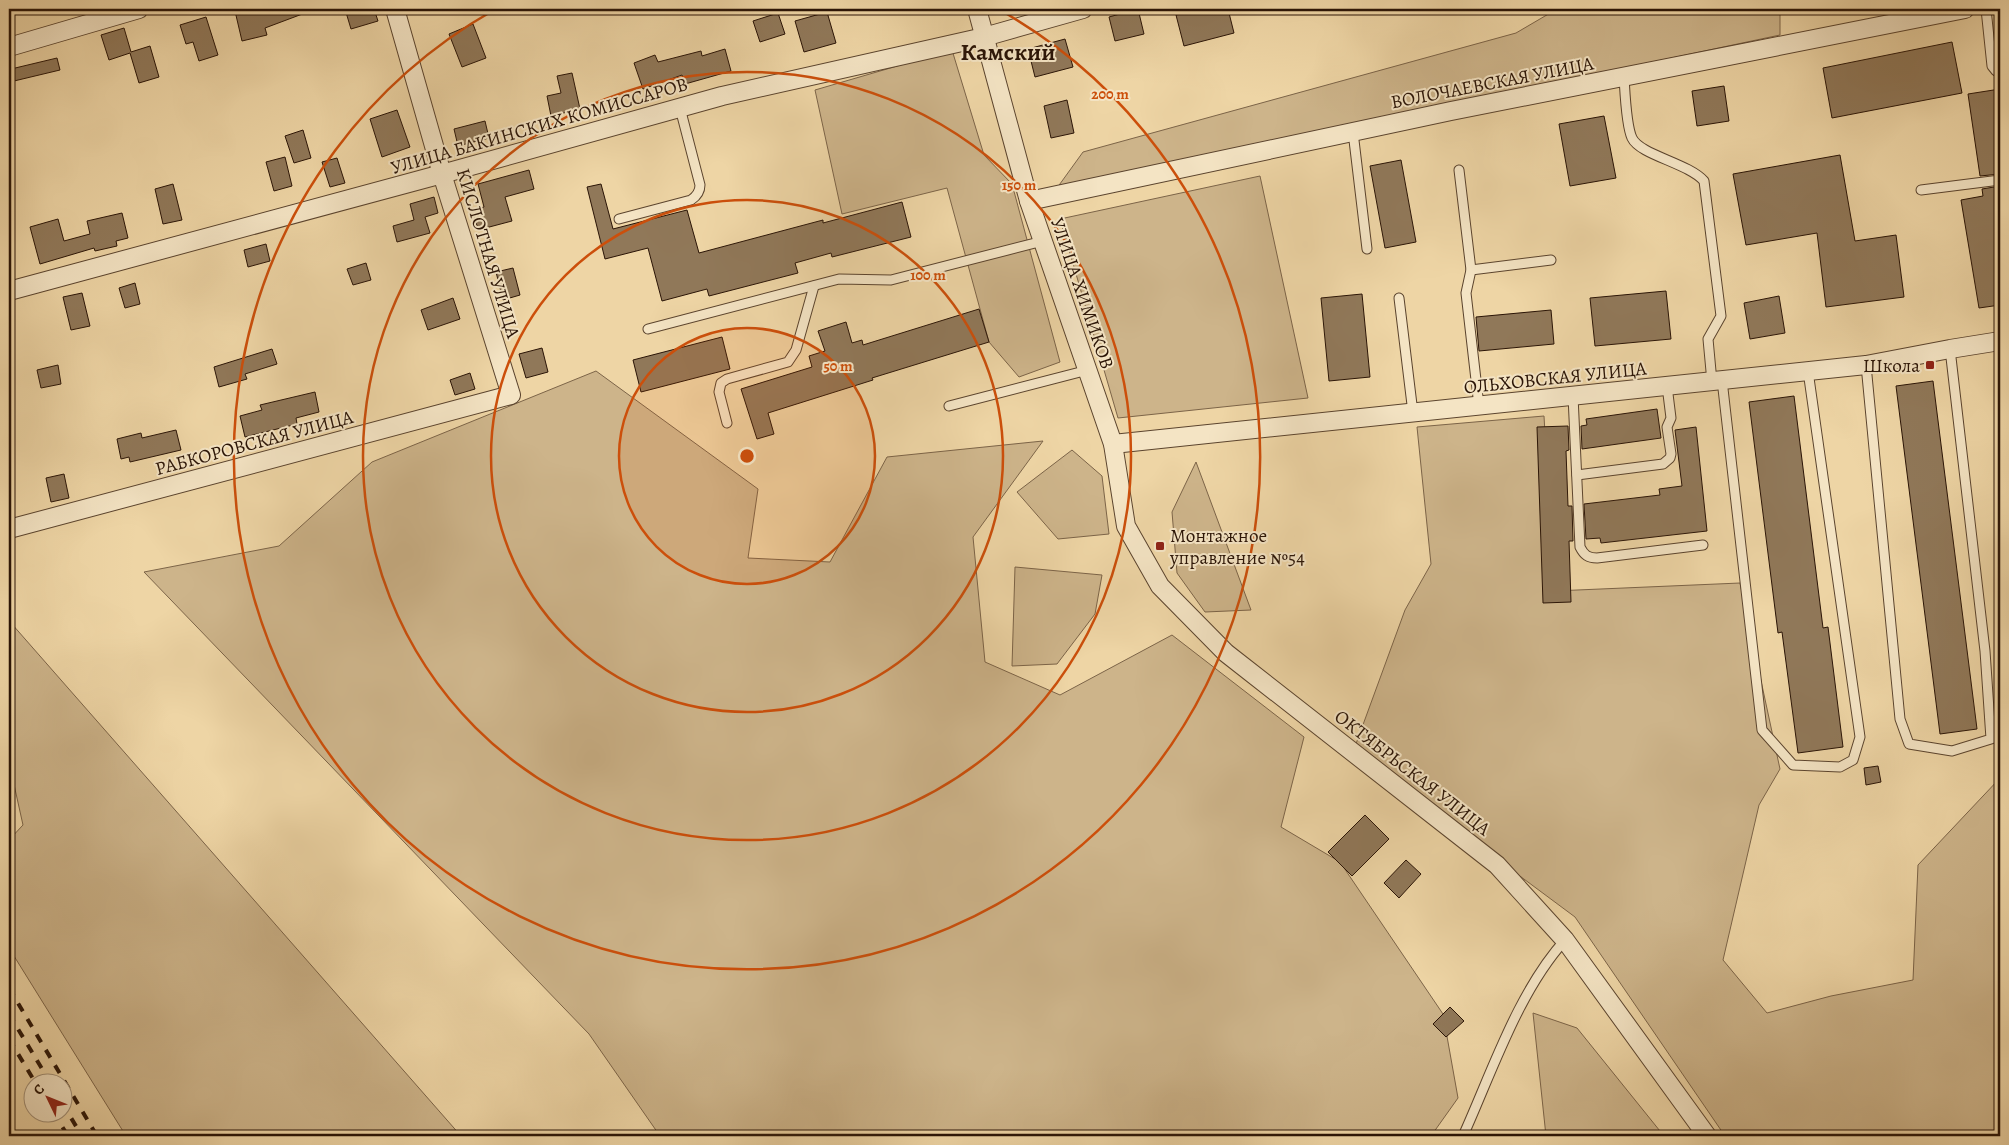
<svg xmlns="http://www.w3.org/2000/svg" width="2009" height="1145" font-family="Alegreya,serif">
	<style>
		.green { fill: #cdb48a; stroke: #7c6448 }
		.building { fill: #907859; stroke: #2a1406 }
		.lines { fill: none; stroke-linecap: round; stroke-linejoin: round }
		.lane-casing { stroke: #5b442e; stroke-width: 11 }
		.street-casing { stroke: #5b442e; stroke-width: 20 }
		.lane { stroke: #f4e4c4; stroke-width: 9 }
		.street { stroke: #f4e4c4; stroke-width: 18 }
		.rail { stroke: #2a1406; stroke-width: 4; stroke-dasharray: 9 9; stroke-linecap: butt }
		.ring { fill: none; stroke: #cc4f0b; stroke-width: 2.5 }
		.poi-dot { fill: #8f2418; stroke: #f4e4c4; stroke-width: 2 }
		.labels { text-anchor: middle; stroke-width: 4; stroke-linejoin: round; paint-order: stroke }
		.street-label { font-size: 19px; fill: #2a1406; stroke: #f4e4c4 }
		.poi-label { font-size: 19px; fill: #2a1406; stroke: #f4e4c4; text-anchor: end }
		.district-label { font-size: 24px; font-weight: bold; fill: #2a1406; stroke: #f4e4c4 }
		.centre { fill: #cc4f0b; stroke: #f4e4c4; stroke-width: 2.5 }
		.ring-label { font-size: 15px; text-anchor: middle; font-weight: bold; fill: #cc4f0b; stroke: #f4e4c4; stroke-width: 4; stroke-linejoin: round; paint-order: stroke }
	</style>
	<rect width="100%" height="100%" fill="#eed5a5"/>
	<filter id="stains"><feTurbulence type="fractalNoise" baseFrequency=".004" numOctaves="4"/><feColorMatrix values="0 0 0 0 .2 0 0 0 0 .09 0 0 0 0 .02 0 0 0 .5 -.17"/></filter>
	<radialGradient id="worn" r=".72"><stop offset=".6" stop-color="#630" stop-opacity="0"/><stop offset="1" stop-color="#630" stop-opacity=".3"/></radialGradient>
	<g class="green">
		<polygon points="1557,9 1780,9 1780,35 1057,188 1083,152 1516,33"/>
		<polygon points="952,50 984,155 1012,184 1060,362 1019,377 989,342 947,188 842,214 815,90"/>
		<polygon points="1260,176 1308,398 1118,418 1060,219"/>
		<polygon points="596,371 758,489 748,558 830,562 887,457 1043,441 973,537 985,662 1060,695 1172,635 1304,737 1281,827 1340,862 1443,1014 1458,1098 1431,1136 660,1136 589,1034 144,572 279,546 372,462"/>
		<polygon points="1544,416 1554,591 1740,583 1780,769 1759,805 1723,960 1767,1013 1831,996 1913,980 1918,865 2000,778 2000,1136 1725,1136 1575,917 1353,752 1405,610 1431,564 1417,427"/>
		<polygon points="1072,450 1102,476 1109,534 1058,539 1017,492"/>
		<polygon points="1196,462 1251,610 1205,612 1177,573 1172,512"/>
		<polygon points="1015,567 1102,575 1095,614 1057,664 1012,666"/>
		<polygon points="9,623 11,623 461,1136 126,1136 9,948 9,840 23,825 11,771 9,770"/>
		<polygon points="1533,1013 1577,1028 1664,1136 1546,1136"/>
	</g>
	<g class="building">
		<polygon points="244,9 312,9 313,10 265,28 267,35 242,41 235,11"/>
		<polygon points="345,9 374,9 378,21 351,29"/>
		<polygon points="1138,9 1144,34 1115,41 1109,17"/>
		<polygon points="1200,9 1228,9 1234,33 1184,46 1176,15"/>
		<polygon points="827,12 836,43 804,52 795,21"/>
		<polygon points="778,13 785,34 760,42 753,21"/>
		<polygon points="206,17 218,55 199,61 193,42 186,44 180,25"/>
		<polygon points="473,24 486,58 462,67 449,34"/>
		<polygon points="124,28 131,52 150,46 159,77 139,83 130,53 109,60 101,35"/>
		<polygon points="1065,39 1073,67 1035,77 1028,49"/>
		<polygon points="1952,42 1962,93 1832,118 1823,68"/>
		<polygon points="725,49 731,71 685,84 682,75 643,89 634,63 655,55 658,62 701,51 702,56"/>
		<polygon points="57,58 60,70 14,81 11,69"/>
		<polygon points="572,73 580,109 551,116 547,96 561,93 557,76"/>
		<polygon points="1724,86 1729,121 1697,126 1692,91"/>
		<polygon points="2000,89 2000,174 1980,176 1968,94"/>
		<polygon points="1067,100 1074,133 1051,138 1044,106"/>
		<polygon points="397,110 410,147 382,157 370,119"/>
		<polygon points="1604,116 1616,178 1570,186 1559,124"/>
		<polygon points="485,121 489,138 458,146 454,129"/>
		<polygon points="303,130 311,158 294,163 285,136"/>
		<polygon points="1840,155 1855,241 1896,235 1904,297 1826,307 1817,233 1746,245 1733,174"/>
		<polygon points="285,157 292,186 274,191 266,162"/>
		<polygon points="337,158 345,183 330,187 322,162"/>
		<polygon points="1401,160 1416,242 1385,248 1370,166"/>
		<polygon points="529,170 534,189 505,197 512,221 478,230 473,210 484,207 478,184"/>
		<polygon points="173,184 182,220 163,224 155,189"/>
		<polygon points="601,184 613,229 687,210 699,253 823,220 823,223 902,202 911,237 832,257 831,253 795,263 798,273 709,296 707,289 662,301 648,248 605,259 587,187"/>
		<polygon points="2000,186 2000,305 1979,308 1961,200 1983,196 1982,189"/>
		<polygon points="434,197 438,213 425,217 430,233 397,242 393,226 414,220 410,204"/>
		<polygon points="122,213 128,238 116,241 117,246 95,251 94,248 40,264 30,227 58,219 64,241 90,234 87,221"/>
		<polygon points="266,244 270,261 248,267 244,250"/>
		<polygon points="366,263 371,280 353,285 347,269"/>
		<polygon points="513,268 520,295 503,300 496,272"/>
		<polygon points="135,283 140,304 125,308 119,288"/>
		<polygon points="1666,291 1671,339 1595,346 1590,298"/>
		<polygon points="82,293 90,326 71,330 63,297"/>
		<polygon points="1362,294 1370,377 1329,381 1321,298"/>
		<polygon points="1779,296 1785,333 1750,339 1744,303"/>
		<polygon points="453,298 460,319 428,330 421,310"/>
		<polygon points="979,309 989,342 872,378 873,380 768,413 774,434 757,439 741,389 812,367 809,356 825,351 818,331 846,322 852,343 862,340 863,345"/>
		<polygon points="1551,310 1554,344 1479,351 1476,317"/>
		<polygon points="722,337 730,369 641,392 633,360"/>
		<polygon points="542,348 548,372 526,378 519,354"/>
		<polygon points="272,349 277,364 245,374 247,379 219,387 214,367"/>
		<polygon points="58,365 61,384 41,388 37,370"/>
		<polygon points="470,373 475,389 455,395 450,380"/>
		<polygon points="1933,381 1977,729 1940,734 1896,386"/>
		<polygon points="315,392 319,412 296,418 297,424 245,437 240,416 262,410 260,405"/>
		<polygon points="1794,396 1823,628 1828,627 1843,747 1798,753 1782,632 1778,633 1749,402"/>
		<polygon points="1657,409 1661,438 1582,449 1581,426 1587,425 1586,419"/>
		<polygon points="1568,426 1569,450 1566,451 1568,506 1572,506 1573,541 1569,541 1571,602 1543,603 1537,427"/>
		<polygon points="1696,427 1707,531 1601,543 1600,538 1586,539 1584,504 1660,495 1659,489 1682,486 1675,430"/>
		<polygon points="176,430 181,450 130,462 129,457 121,459 117,439 141,433 142,438"/>
		<polygon points="64,474 69,498 51,502 46,478"/>
		<polygon points="1878,766 1881,782 1866,785 1864,768"/>
		<polygon points="1365,815 1389,839 1352,876 1328,852"/>
		<polygon points="1406,860 1421,874 1399,898 1384,883"/>
		<polygon points="1450,1007 1464,1021 1446,1037 1433,1024"/>
	</g>
	<g class="lines">
		<g class="lane-casing">
			<g id="lane">
				<polyline points="1986,9 1992,66 1996,71 2000,71"/>
				<path d="M1624,77c1,15 2,48 8,61 8,17 56,25 72,43l17,135 -13,23 4,43"/>
				<polyline points="1353,132 1367,249"/>
				<polyline points="1459,170 1471,270 1466,293 1479,406"/>
				<polyline points="1921,190 2000,180"/>
				<path d="M619,219l72,-19c6,-4 9,-8 9,-15l-20,-77"/>
				<polyline points="1471,270 1551,260"/>
				<polyline points="1399,298 1413,413"/>
				<polyline points="648,329 839,279 891,280 1043,241"/>
				<polyline points="1866,365 1900,719 1909,744 1952,751 1991,739 1985,651 1950,349"/>
				<polyline points="1722,380 1762,730 1793,765 1840,767 1853,760 1860,737 1808,371"/>
				<path d="M1573,396l7,151c4,8 8,11 17,11l106,-13"/>
				<polyline points="949,406 1088,370"/>
				<polyline points="727,423 719,392 721,383 727,379 788,362 796,350 814,286"/>
				<polyline points="1577,475 1663,464 1670,458 1671,454 1667,427 1671,418 1667,386"/>
				<path d="M1463,1136c29,-64 55,-144 102,-196"/>
			</g>
		</g>
		<g class="street-casing">
			<g id="street">
				<polyline points="977,9 1029,201 1113,444 1126,526 1160,586 1226,653 1497,865 1565,940 1707,1136"/>
				<polyline points="9,47 139,9"/>
				<polyline points="1029,201 1451,111 1965,9"/>
				<polyline points="9,291 442,174 722,96 984,37 1083,9"/>
				<polyline points="1113,444 1866,365 1950,349 2000,341"/>
				<polyline points="9,529 511,395 442,174 395,9"/>
			</g>
		</g>
		<use href="#lane" class="lane"/>
		<use href="#street" class="street"/>
		<g class="rail">
			<polyline points="9,988 97,1136"/>
			<polyline points="9,1014 50,1082"/>
			<polyline points="9,1039 35,1082"/>
			<polyline points="62,1103 82,1136"/>
			<polyline points="53,1112 68,1136"/>
		</g>
	</g>
	<circle cx="747" cy="456" r="128" fill="#cc4f0b" fill-opacity=".12"/>
	<g class="ring">
		<circle cx="747" cy="456" r="128"/>
		<circle cx="747" cy="456" r="256"/>
		<circle cx="747" cy="456" r="384"/>
		<path d="M1000 10A513 513 0 1 1 494 10"/>
	</g>
	<g class="poi-dot">
		<rect x="1925" y="360" width="10" height="10" rx="2.5"/>
		<rect x="1155" y="541" width="10" height="10" rx="2.5"/>
	</g>
	<g class="labels">
		<g class="street-label">
			<text transform="translate(1492 82) rotate(-11)" y="7">ВОЛОЧАЕВСКАЯ УЛИЦА</text>
			<text transform="translate(539 125) rotate(-16)" y="7">УЛИЦА БАКИНСКИХ КОМИССАРОВ</text>
			<text transform="translate(489 253) rotate(73)" y="7">КИСЛОТНАЯ УЛИЦА</text>
			<text transform="translate(1083 293) rotate(71)" y="7">УЛИЦА ХИМИКОВ</text>
			<text transform="translate(1555 377) rotate(-6)" y="7">ОЛЬХОВСКАЯ УЛИЦА</text>
			<text transform="translate(254 442) rotate(-15)" y="7">РАБКОРОВСКАЯ УЛИЦА</text>
			<text transform="translate(1413 772) rotate(38)" y="7">ОКТЯБРЬСКАЯ УЛИЦА</text>
		</g>
		<g class="poi-label">
			<text x="1920" y="372">Школа</text>
			<text x="1170" y="542" text-anchor="start">Монтажное<tspan x="1170" dy="22">управление №54</tspan></text>
		</g>
		<g class="district-label">
			<text x="1008" y="60">Камский</text>
		</g>
	</g>
	<circle cx="747" cy="456" r="8" class="centre"/>
	<g class="ring-label">
		<text x="1110" y="99">200 m</text>
		<text x="1019" y="190">150 m</text>
		<text x="928" y="280">100 m</text>
		<text x="838" y="371">50 m</text>
	</g>
	<rect width="2009" height="1145" fill="none" stroke="#eed5a5" stroke-width="30"/>
	<rect x="10" y="10" width="1989" height="1125" fill="none" stroke="#2a1406" stroke-width="2.5"/>
	<rect x="15" y="15" width="1979" height="1115" fill="none" stroke="#2a1406"/>
	<g transform="translate(48 1098) rotate(313)"><circle r="24" fill="#f4e4c4" stroke="#a39178"/>
	<path d="M0-4L9 19L0 12L-9 19Z" fill="#8f2418"/>
	<text y="-8" font-size="14" font-weight="bold" text-anchor="middle" fill="#2a1406">С</text>
	</g>
	<rect width="100%" height="100%" filter="url(#stains)"/>
	<rect width="100%" height="100%" fill="url(#worn)"/>
</svg>
